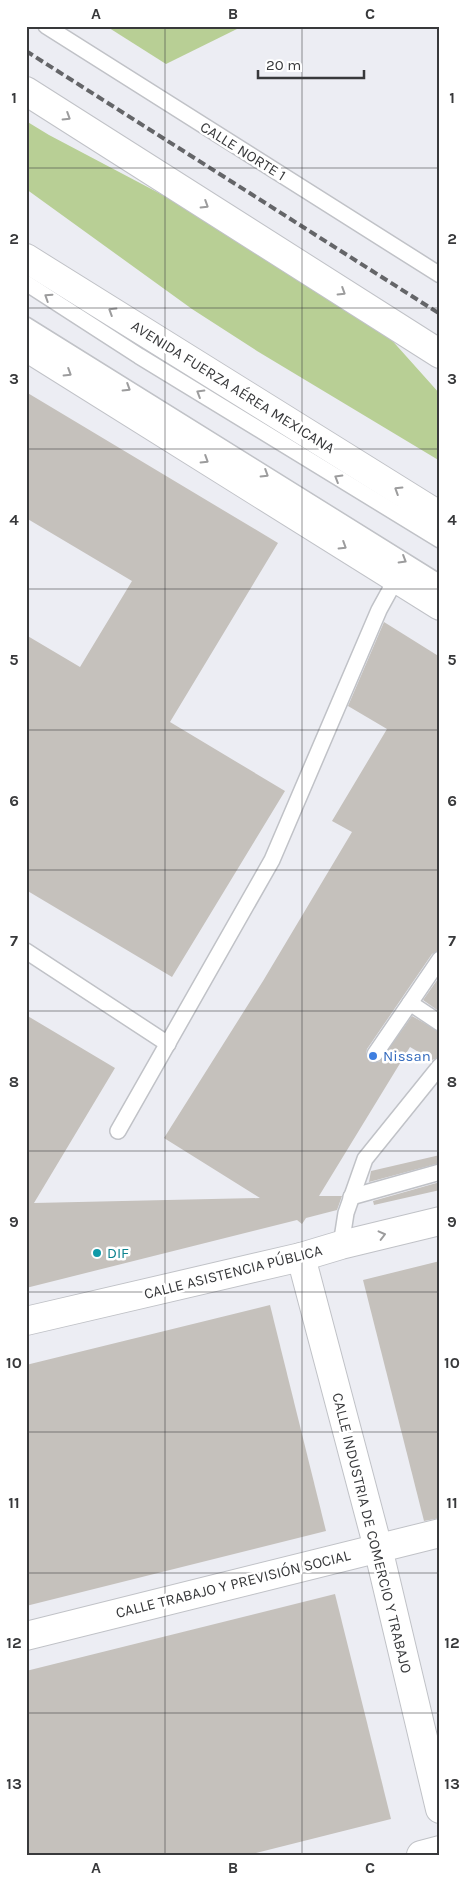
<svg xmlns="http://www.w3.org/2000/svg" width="466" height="1881" font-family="Karla,sans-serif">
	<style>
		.green { fill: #b8cf95 }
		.building { fill: #c5c1bc }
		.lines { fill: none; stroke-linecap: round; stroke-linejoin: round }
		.lane-casing { stroke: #c0c2c7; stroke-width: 18 }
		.street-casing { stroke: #c0c2c7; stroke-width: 30 }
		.secondary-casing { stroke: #c0c2c7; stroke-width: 30 }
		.primary-casing { stroke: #c0c2c7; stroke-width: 30 }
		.lane { stroke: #fff; stroke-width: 15 }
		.street { stroke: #fff; stroke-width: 28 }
		.secondary { stroke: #fff; stroke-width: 28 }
		.primary { stroke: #fff; stroke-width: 28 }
		.rail { stroke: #646568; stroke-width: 4; stroke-dasharray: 8 4; stroke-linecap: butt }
		.oneway { stroke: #9c9c9d }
		.grid { fill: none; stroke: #38393b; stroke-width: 1; stroke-opacity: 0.55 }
		.shop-dot { fill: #3f7fe0; stroke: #fff; stroke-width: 2 }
		.culture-dot { fill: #0f9aa8; stroke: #fff; stroke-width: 2 }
		.labels { text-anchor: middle; stroke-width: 5; stroke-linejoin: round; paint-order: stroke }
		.street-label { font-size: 15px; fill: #38393b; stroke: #fff }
		.shop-label { font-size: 15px; fill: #366cbe; stroke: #fff; text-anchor: start }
		.culture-label { font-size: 15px; fill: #0d838f; stroke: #fff; text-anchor: start }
		.neatline { fill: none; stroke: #38393b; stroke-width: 2 }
		.grid-label { font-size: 16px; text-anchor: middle; font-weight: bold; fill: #38393b }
	</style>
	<rect width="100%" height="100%" fill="#ecedf3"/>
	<g class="green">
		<polygon points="106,26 243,26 166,64"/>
		<polygon points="26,121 49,135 261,247 372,318 440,394 440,461 257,351 192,309 26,189"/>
	</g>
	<g class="building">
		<polygon points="26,392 278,543 170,722 285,791 172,977 26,890 26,635 80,667 132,581 26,518"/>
		<polygon points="384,622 440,657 440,950 432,954 367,1049 366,1054 370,1062 379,1062 412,1016 440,1032 440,1057 432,1060 410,1047 319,1196 342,1196 337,1210 306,1218 302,1224 297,1220 26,1288 26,1015 115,1068 34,1203 260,1198 164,1138 263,981 352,832 332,821 387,729 348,706"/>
		<polygon points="440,976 440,1012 423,1000"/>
		<polygon points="440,1155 440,1163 369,1182 371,1171"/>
		<polygon points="440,1182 440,1190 374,1205 373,1201"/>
		<polygon points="440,1261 440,1518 424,1521 363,1280"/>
		<polygon points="270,1305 326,1531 26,1606 26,1365"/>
		<polygon points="335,1594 391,1819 248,1855 26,1855 26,1671"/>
	</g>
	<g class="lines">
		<g class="lane-casing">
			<g id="lane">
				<polyline points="46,26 440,275"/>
				<polyline points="26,283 139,356 440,540"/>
				<polyline points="26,325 440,583"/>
				<polyline points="26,951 168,1044"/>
				<polyline points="440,959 410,1003 440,1023"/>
				<polyline points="375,1054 410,1003"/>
				<polyline points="118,1131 272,860 379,610 396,579"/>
				<polyline points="351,1197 440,1172"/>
				<polyline points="341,1245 346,1213 365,1159 440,1066"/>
			</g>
		</g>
		<g class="street-casing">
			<g id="street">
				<polyline points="301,1257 378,1548 440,1809"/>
				<polyline points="26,1636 440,1533"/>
				<polyline points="421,1855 440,1850"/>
			</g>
		</g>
		<g class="secondary-casing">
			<g id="secondary">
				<polyline points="26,91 440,354"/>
				<polyline points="26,1321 301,1257 341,1245 440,1221"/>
			</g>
		</g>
		<g class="primary-casing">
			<g id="primary">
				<polyline points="26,258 440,516"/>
				<polyline points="26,347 440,606"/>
			</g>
		</g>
		<use href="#lane" class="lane"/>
		<use href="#street" class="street"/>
		<use href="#secondary" class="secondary"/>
		<use href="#primary" class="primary"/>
		<polyline class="rail" points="26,51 440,314"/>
	</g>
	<defs><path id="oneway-chevron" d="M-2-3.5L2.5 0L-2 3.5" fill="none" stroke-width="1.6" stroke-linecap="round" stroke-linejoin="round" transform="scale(1.25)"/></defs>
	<g class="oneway">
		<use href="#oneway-chevron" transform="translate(67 117) rotate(32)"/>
		<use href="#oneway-chevron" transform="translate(205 205) rotate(32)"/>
		<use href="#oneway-chevron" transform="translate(342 292) rotate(32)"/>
		<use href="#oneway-chevron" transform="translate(48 297) rotate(-147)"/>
		<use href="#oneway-chevron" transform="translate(112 311) rotate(-148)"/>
		<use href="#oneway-chevron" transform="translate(68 373) rotate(32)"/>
		<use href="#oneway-chevron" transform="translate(127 388) rotate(32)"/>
		<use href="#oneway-chevron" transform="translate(200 393) rotate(-149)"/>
		<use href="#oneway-chevron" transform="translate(205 460) rotate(32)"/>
		<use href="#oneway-chevron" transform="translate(265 474) rotate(32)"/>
		<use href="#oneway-chevron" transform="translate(338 478) rotate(-149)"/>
		<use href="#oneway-chevron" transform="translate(398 490) rotate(-148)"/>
		<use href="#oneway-chevron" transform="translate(343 546) rotate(32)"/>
		<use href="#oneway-chevron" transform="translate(403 560) rotate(31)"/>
		<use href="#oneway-chevron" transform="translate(382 1235) rotate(-14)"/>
	</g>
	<path class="grid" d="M165,26v1829M302,26v1829M26,168h414M26,308h414M26,449h414M26,589h414M26,730h414M26,870h414M26,1011h414M26,1151h414M26,1292h414M26,1432h414M26,1573h414M26,1713h414"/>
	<circle class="shop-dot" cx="373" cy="1056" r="5"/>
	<circle class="culture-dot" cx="97" cy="1253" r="5"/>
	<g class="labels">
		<g class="street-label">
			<text transform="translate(243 151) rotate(32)" y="5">CALLE NORTE 1</text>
			<text transform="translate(233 387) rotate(32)" y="5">AVENIDA FUERZA AÉREA MEXICANA</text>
			<text transform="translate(233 1272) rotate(-14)" y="5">CALLE ASISTENCIA PÚBLICA</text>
			<text transform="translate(372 1533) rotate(76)" y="5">CALLE INDUSTRIA DE COMERCIO Y TRABAJO</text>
			<text transform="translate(233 1584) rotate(-14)" y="5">CALLE TRABAJO Y PREVISIÓN SOCIAL</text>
		</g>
		<g class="shop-label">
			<text x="383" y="1061">Nissan</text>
		</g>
		<g class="culture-label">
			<text x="107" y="1258">DIF</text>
		</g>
	</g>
	<rect width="466" height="1881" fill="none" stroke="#ffffff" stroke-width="55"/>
	<path d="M258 70v8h106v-8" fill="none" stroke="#38393b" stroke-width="2.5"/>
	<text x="266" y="70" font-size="15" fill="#38393b" stroke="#ffffff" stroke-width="4" paint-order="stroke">20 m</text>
	<rect x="28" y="28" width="410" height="1826" class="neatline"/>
	<g class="grid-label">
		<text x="96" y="19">A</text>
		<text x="233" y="19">B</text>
		<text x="370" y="19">C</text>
		<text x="14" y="103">1</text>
		<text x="452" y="103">1</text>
		<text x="14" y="244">2</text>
		<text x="452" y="244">2</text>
		<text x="14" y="384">3</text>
		<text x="452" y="384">3</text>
		<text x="14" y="525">4</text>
		<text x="452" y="525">4</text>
		<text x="14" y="665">5</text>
		<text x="452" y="665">5</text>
		<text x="14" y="806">6</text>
		<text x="452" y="806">6</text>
		<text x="14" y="946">7</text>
		<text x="452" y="946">7</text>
		<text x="14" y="1087">8</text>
		<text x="452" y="1087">8</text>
		<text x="14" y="1227">9</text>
		<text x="452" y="1227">9</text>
		<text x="14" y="1368">10</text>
		<text x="452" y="1368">10</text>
		<text x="14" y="1508">11</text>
		<text x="452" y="1508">11</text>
		<text x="14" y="1648">12</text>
		<text x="452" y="1648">12</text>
		<text x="14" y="1789">13</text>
		<text x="452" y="1789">13</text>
		<text x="96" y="1873">A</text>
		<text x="233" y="1873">B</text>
		<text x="370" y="1873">C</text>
	</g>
</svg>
